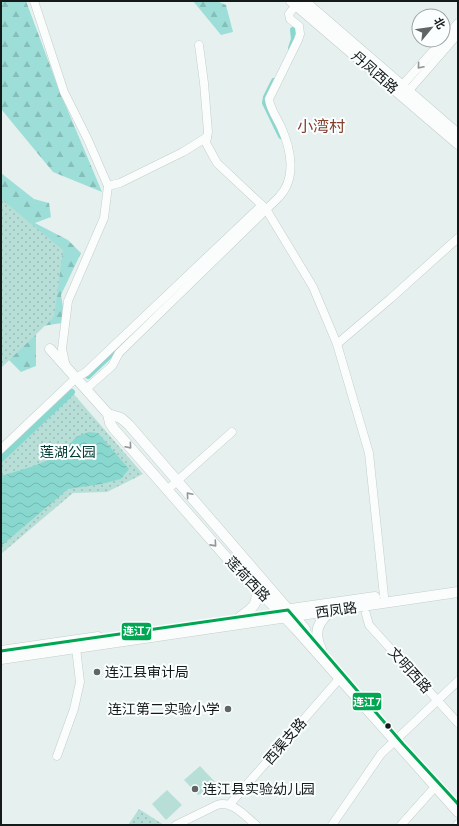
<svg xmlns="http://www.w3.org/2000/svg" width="459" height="826" font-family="Quicksand,'Noto Sans SC',sans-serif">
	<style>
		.grass { fill: #b8ded8 }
		.forest { fill: url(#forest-firs) }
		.park { fill: url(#park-dots) }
		.water { fill: url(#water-waves) }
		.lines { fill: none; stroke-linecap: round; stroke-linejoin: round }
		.canal { stroke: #88d8cf; stroke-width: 6 }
		.minor-casing { stroke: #c4cdcb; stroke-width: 9 }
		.major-casing { stroke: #c4cdcb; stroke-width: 11 }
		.minor { stroke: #fbfdfd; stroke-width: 8 }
		.major { stroke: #fbfdfd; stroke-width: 10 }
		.bus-1-casing { stroke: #fbfefe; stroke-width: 6 }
		.bus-1 { stroke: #00a651; stroke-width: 3 }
		.oneway { stroke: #939796 }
		.poi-dot { fill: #5e6564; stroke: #fbfefe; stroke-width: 1.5 }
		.bus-dot { fill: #141a19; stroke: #fbfefe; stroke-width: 1.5 }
		.labels { text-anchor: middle; stroke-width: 4; stroke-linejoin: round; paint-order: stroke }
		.street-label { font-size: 14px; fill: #141a19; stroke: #fbfefe }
		.park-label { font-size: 14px; fill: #033a35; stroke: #fbfefe }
		.poi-label { font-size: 14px; fill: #141a19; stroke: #fbfefe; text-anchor: start }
		.quarter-label { font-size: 16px; fill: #85402e; stroke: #fbfefe }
		.line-badge { stroke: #fbfefe; stroke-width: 1.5 }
		.badge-label { font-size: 11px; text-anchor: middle; font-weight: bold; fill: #fff }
	</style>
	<defs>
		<pattern id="forest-firs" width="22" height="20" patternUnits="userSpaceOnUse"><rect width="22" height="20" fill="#9ddfd8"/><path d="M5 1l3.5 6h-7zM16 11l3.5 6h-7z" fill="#86bfb9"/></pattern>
		<pattern id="park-dots" width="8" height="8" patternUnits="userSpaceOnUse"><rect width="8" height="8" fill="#b8ded8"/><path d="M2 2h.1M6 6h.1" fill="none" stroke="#9dbeb9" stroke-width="1.8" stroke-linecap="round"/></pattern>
		<pattern id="water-waves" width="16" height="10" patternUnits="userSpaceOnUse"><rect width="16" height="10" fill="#88d8cf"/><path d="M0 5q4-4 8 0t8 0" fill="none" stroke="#74b9b1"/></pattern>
	</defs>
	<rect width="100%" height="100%" fill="#e6f1ef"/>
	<g class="grass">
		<polygon points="200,766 216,783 208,791 198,795 184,780"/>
		<polygon points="167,790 182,805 166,820 152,804"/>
	</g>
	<g class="forest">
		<polygon points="1,1 26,1 58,87 102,192 53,172 1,109"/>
		<polygon points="193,1 217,1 226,5 233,32 221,35"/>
		<polygon points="1,173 34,199 49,203 51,217 35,223 68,240 81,253 61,295 64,313 62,323 36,327 36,366 21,372 7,358 1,363"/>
	</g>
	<g class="park">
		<polygon points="1,199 63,250 54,317 1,368"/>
		<polygon points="72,392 143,474 107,492 73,493 1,554 1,457"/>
		<polygon points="139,809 164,825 128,825"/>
	</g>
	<polygon class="water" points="89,432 98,433 129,469 121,479 101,484 68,489 1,546 1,476 31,467 59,456 76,437"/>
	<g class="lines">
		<g class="canal">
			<polyline points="291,48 294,39 293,30"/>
			<polyline points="274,81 266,97 265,103 281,136"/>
			<polyline points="88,376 165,303"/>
			<polyline points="1,459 72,392"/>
		</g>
		<g class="minor-casing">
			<g id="minor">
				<polyline points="34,1 64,92 88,140 108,186 104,218 68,301 62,349 66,367"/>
				<polyline points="443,40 458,23"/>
				<polyline points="398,90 443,40"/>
				<polyline points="405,95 458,34"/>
				<polyline points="207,137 206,143 217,163 266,209 313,287 337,344 369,453 384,596"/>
				<polyline points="108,186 120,183 183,152 207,137 208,132 204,83 199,45"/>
				<polyline points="337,344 390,299 458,238"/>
				<path d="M86,389l26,-23 7,-13 160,-156c18,-19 12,-48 2,-70 -4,-9 -11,-18 -12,-28l29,-59 2,-6 -1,-8 -9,-7 -1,-5 7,-9"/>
				<polyline points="1,449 76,378 86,372 262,205"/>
				<polyline points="167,490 232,432"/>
				<polyline points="366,614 369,625 458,723"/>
				<polyline points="57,756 74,709 80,682 76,648"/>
				<polyline points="230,804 339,679"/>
				<path d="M176,825l41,-20c15,-5 28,11 39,20"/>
				<polyline points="332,825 381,754 458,681"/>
				<polyline points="401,825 435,787"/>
				<polyline points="457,825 458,824"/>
			</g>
		</g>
		<g class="major-casing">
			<g id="major">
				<polyline points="291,1 458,144"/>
				<polyline points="304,1 458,134"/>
				<polyline points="50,349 108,414 110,423 114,429 248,582 255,587 295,628 458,812"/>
				<polyline points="108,414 121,418 129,425 305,629"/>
				<polyline points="284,610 375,597"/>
				<path d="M240,617c13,-9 20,-14 15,-30"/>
				<path d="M321,649c-8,-17 -3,-27 10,-38"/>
				<polyline points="1,651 98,637"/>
				<polyline points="1,659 458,592"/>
			</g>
		</g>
		<use href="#minor" class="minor"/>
		<use href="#major" class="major"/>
		<g class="bus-1-casing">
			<polyline id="bus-1" points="1,651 288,610 403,744 458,804"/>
		</g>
		<use href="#bus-1" class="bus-1"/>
	</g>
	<defs><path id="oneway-chevron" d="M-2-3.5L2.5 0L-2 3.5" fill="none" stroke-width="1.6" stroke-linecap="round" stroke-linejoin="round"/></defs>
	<g class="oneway">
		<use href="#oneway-chevron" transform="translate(420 66) rotate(131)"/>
		<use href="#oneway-chevron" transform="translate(129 446) rotate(49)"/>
		<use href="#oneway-chevron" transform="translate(189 495) rotate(-131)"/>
		<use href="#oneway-chevron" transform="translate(214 544) rotate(48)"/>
	</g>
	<g class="poi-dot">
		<circle cx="97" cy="672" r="4"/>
		<circle cx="228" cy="709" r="4"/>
		<circle cx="195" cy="789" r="4"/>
	</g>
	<circle class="bus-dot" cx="388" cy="726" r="3.5"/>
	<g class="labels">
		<g class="street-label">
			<text transform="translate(375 72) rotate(41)" y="5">丹凤西路</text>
			<text transform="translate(248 579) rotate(46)" y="5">莲荷西路</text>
			<text transform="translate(336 610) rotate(-8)" y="5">西凤路</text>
			<text transform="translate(410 670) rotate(48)" y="5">文明西路</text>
			<text transform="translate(285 741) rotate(-49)" y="5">西渠支路</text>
		</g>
		<g class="park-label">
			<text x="68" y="457">莲湖公园</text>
		</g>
		<g class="poi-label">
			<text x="105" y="677">连江县审计局</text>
			<text x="220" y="714" text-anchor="end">连江第二实验小学</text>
			<text x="203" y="794">连江县实验幼儿园</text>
		</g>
		<g class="quarter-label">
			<text x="321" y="132">小湾村</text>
		</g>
	</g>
	<g class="line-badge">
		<rect x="121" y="622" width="31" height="19" rx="4" fill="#00a651"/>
		<rect x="352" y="692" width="30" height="19" rx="4" fill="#00a651"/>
	</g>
	<g class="badge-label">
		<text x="137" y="635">连江7</text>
		<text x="367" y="706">连江7</text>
	</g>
	<rect width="459" height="826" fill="none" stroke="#141a19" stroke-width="4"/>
	<g transform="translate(431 28) rotate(61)"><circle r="19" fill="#fbfefe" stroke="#9fa3a2"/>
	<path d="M0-3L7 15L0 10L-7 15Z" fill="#5e6564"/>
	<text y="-6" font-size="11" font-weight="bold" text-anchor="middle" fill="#141a19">北</text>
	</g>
</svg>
